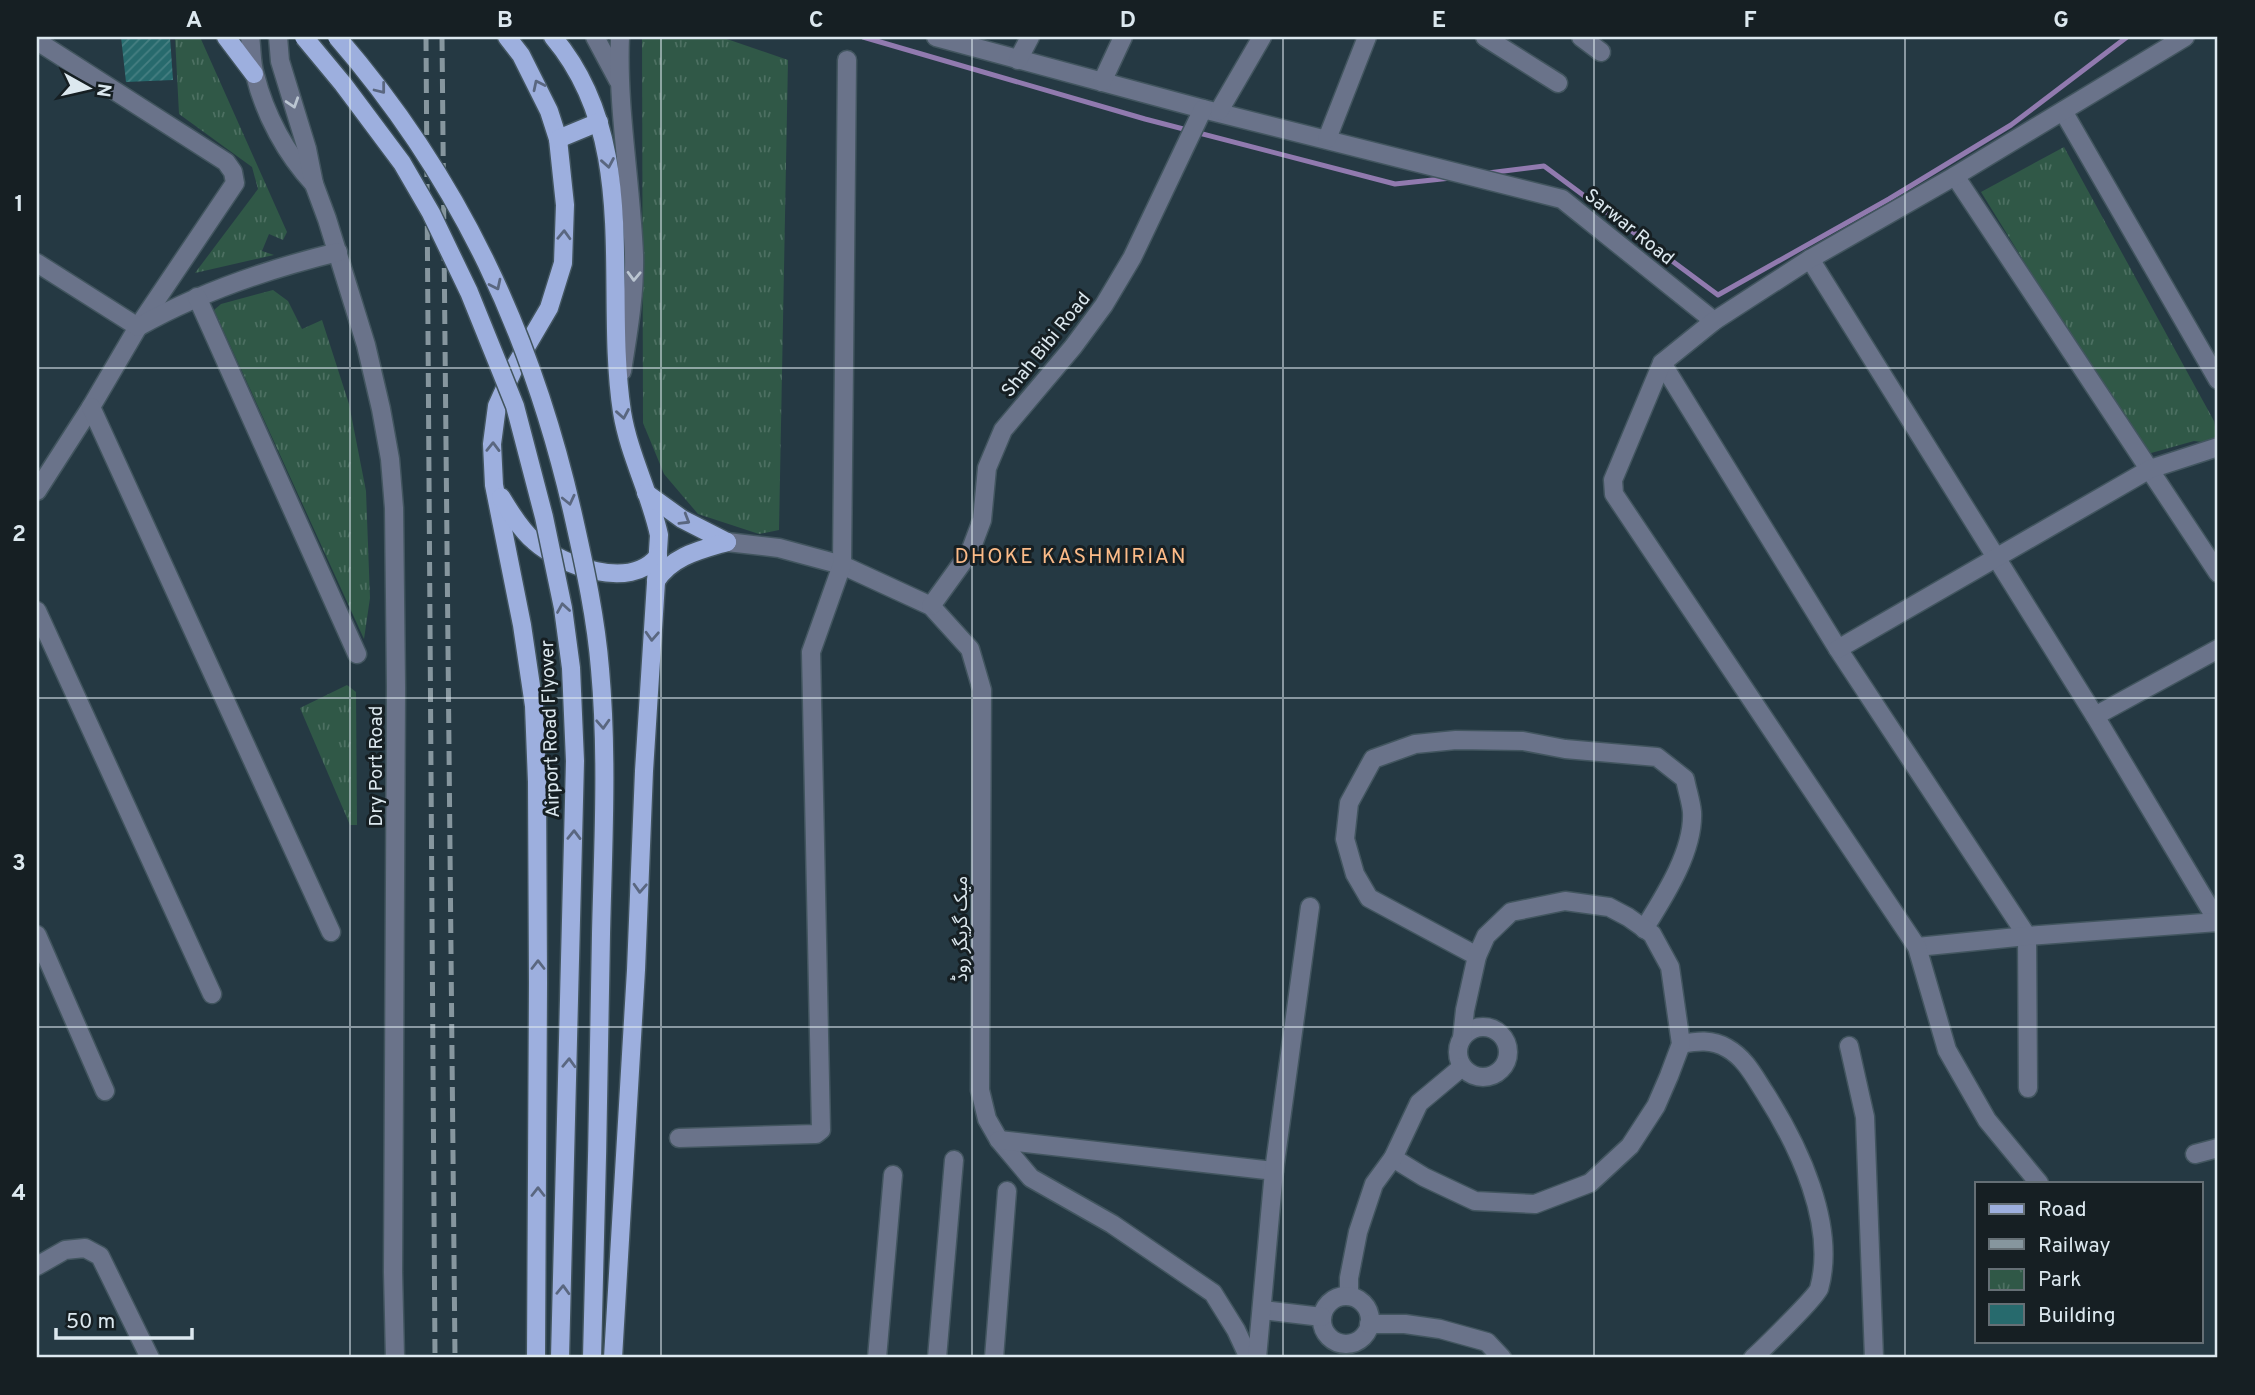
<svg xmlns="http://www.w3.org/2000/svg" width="2255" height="1395" font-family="Overpass,'Noto Sans Arabic',sans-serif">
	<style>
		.park { fill: url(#park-tufts) }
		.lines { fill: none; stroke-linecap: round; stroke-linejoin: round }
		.stream { stroke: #917aaf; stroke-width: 5 }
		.building { fill: url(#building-hatch) }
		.minor-casing { stroke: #42555f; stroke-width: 21 }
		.major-casing { stroke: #42555f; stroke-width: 21 }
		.minor { stroke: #6a738a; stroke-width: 18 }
		.major { stroke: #9dafde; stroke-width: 18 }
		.rail { stroke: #86969e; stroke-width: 5; stroke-dasharray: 14 7; stroke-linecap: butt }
		.major-bridge-casing { stroke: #42555f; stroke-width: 21; stroke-linecap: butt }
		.major-bridge { stroke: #9dafde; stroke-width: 18 }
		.oneway { stroke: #5a6780 }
		.oneway2 { stroke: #bac5d1 }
		.grid { fill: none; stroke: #dce8ef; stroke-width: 2; stroke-opacity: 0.55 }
		.labels { text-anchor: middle; stroke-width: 6; stroke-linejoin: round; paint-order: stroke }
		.street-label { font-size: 19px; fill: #dce8ef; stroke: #161f23 }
		.neighbourhood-label { font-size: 21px; letter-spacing: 2px; fill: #fcbb88; stroke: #161f23 }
		.neatline { fill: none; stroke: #dce8ef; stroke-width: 2.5 }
		.grid-label { font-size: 23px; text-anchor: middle; font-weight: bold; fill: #dce8ef }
	</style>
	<defs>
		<pattern id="park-tufts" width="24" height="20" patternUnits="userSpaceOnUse" patternTransform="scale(1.75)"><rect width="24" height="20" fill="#305847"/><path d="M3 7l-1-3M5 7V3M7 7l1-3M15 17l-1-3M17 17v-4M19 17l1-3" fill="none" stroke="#4d7062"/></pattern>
		<pattern id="building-hatch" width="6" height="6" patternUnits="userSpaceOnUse" patternTransform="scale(1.75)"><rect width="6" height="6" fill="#276a6d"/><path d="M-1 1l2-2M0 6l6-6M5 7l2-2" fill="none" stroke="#467f82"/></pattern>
	</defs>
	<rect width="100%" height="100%" fill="#253943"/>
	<g class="park">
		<polygon points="175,37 200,37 287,232 283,240 269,234 262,251 274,255 195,273 258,189 252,167 179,114"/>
		<polygon points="642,37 721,37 788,60 779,530 759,534 698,514 664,474 643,423"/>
		<polygon points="2064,147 2214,421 2218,444 2194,441 2144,455 1981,192"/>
		<polygon points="273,290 288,301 302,329 322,320 349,404 366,491 370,598 364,639 214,310 221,304"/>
		<polygon points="347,685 356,692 357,825 350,825 300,708"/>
	</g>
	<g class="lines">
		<g class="stream">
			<polyline points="863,37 1145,119 1395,184 1451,178"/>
			<polyline points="1488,173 1544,166 1718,295 1889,199 2011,125 2127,37"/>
		</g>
	</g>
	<polygon class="building" points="121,37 170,37 173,80 126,82"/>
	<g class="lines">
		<g class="minor-casing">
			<g id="minor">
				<path d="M250,37c2,12 1,26 5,38 10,40 31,79 59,109"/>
				<polyline points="278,37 280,61 307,149 314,184 327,219 366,345 381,409 390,459 394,508 396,687 393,1272 395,1358"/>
				<polyline points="595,37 618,80"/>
				<path d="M620,37c-3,72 11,145 14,218 1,39 -6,78 -12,116"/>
				<polyline points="936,37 1203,109 1562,199 1714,321"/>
				<polyline points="1485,37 1558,83"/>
				<polyline points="1581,37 1601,52"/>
				<polyline points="37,41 226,162 233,172 235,183 138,327 91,407 37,491"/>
				<polyline points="1018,60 1030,37"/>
				<polyline points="1102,82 1123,37"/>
				<polyline points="1219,111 1262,37"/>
				<polyline points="2063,111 2218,380"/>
				<polyline points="1327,139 1367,37"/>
				<polyline points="1955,176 2218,573"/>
				<polyline points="1810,259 2095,716 2218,922"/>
				<path d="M37,263l101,64c62,-35 130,-58 200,-75"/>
				<polyline points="197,297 357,654"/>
				<polyline points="1662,363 1838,649 2027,936 2028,1088"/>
				<polyline points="91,407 331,932"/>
				<polyline points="727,542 779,548 842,565 931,606 970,649 982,690 980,1090 987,1119 999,1140 1031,1178 1112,1224 1213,1293 1236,1330 1249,1358"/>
				<polyline points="931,606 970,552 982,520 987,468 1003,430 1073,347 1104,305 1132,258 1203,109"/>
				<polyline points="37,611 212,994"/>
				<polyline points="1838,649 2150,469 2218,447"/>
				<polyline points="2095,716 2218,649"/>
				<polyline points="37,935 105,1091"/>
				<polyline points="1917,947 2027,936 2218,922"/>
				<path d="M1477,956l-108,-58 -14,-24 -10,-35 4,-36 24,-44 42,-15 41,-4 67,1 42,8 92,8 28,22c2,11 6,22 7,33 2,39 -28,85 -48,117"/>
				<circle cx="1483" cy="1052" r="25"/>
				<path d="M1681,1044c16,-3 31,-5 46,4 18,10 27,28 38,45 33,52 72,132 54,196 -1,6 -56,60 -66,69"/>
				<polyline points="1849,1046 1865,1117 1874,1358"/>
				<polyline points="679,1138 816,1134 821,1130 811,652 842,565 847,60"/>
				<polyline points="999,1140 1274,1171"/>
				<polyline points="2195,1154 2218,1148"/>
				<polyline points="1393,1158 1424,1177 1475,1201 1535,1204 1590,1183 1630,1146 1656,1106 1669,1076 1681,1044 1670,967 1652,934 1628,917 1609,907 1565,901 1511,912 1486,936 1477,956 1465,1010 1462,1038"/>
				<polyline points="2039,1183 1987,1120 1947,1050 1917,947 1614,494 1613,480 1662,363 1714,321 1810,259 1955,176 2185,37"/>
				<polyline points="37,1266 65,1250 85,1248 100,1256 150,1358"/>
				<polyline points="1349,1296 1349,1278 1358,1232 1374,1184 1393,1158 1419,1103 1462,1067"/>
				<circle cx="1346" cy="1320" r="24"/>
				<polyline points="1262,1310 1322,1317"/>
				<polyline points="1369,1324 1405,1324 1440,1329 1487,1342 1502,1358"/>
				<polyline points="877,1358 893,1175"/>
				<polyline points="937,1358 954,1160"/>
				<polyline points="994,1358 1007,1191"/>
				<polyline points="1257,1358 1274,1171 1310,907"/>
			</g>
		</g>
		<g class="major-casing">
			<g id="major">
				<polyline points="226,37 254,74"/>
				<polyline points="507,37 521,55 549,111 558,139 565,205 563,263 549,308 515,366 497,406 492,444 494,485 522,625 534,706 537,782 538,983 536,1358"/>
				<path d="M553,37c89,105 50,250 69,375 7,43 28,81 37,123l-15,236 -8,199 -23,388"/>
				<polyline points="558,139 599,122"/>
				<polyline points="646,493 682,519 727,542"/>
				<path d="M501,497c9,15 20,33 33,44 28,25 96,50 124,15"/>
				<path d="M656,581c16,-25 44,-31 71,-39"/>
			</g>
		</g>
		<use href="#minor" class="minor"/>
		<use href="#major" class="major"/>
		<g class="rail">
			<polyline points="426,37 435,1358"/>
			<polyline points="442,37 455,1358"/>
		</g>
		<g class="major-bridge-casing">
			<g id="major-bridge">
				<polyline points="304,37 343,84 402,163 431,213 469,292 515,406 544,517 563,608 571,668 575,761 560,1358"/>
				<path d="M337,37c123,142 196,299 237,482 11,49 22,100 26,150 8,89 3,177 1,265 -2,141 -5,283 -9,424"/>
			</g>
		</g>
		<use href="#major-bridge" class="major-bridge"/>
	</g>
	<defs><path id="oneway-chevron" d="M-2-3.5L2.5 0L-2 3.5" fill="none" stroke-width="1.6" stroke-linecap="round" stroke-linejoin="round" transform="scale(1.75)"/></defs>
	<g class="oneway">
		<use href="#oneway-chevron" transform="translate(538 85) rotate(-116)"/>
		<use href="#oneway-chevron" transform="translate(381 89) rotate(52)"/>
		<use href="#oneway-chevron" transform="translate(608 163) rotate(80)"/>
		<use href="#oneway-chevron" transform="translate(564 235) rotate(-88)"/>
		<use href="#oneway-chevron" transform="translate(496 285) rotate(64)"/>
		<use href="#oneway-chevron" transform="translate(623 414) rotate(80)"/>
		<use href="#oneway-chevron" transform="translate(493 447) rotate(-89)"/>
		<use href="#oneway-chevron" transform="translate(569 500) rotate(77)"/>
		<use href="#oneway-chevron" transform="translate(685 520) rotate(31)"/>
		<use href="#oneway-chevron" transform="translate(563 608) rotate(-99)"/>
		<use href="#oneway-chevron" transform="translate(652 636) rotate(93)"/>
		<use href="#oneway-chevron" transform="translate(603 724) rotate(87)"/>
		<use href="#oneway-chevron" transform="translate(574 835) rotate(-89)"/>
		<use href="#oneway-chevron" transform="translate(640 888) rotate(93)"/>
		<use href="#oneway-chevron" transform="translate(538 965) rotate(-90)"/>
		<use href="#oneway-chevron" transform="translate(569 1063) rotate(-88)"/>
		<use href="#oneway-chevron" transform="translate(538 1192) rotate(-90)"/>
		<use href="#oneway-chevron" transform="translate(563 1290) rotate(-88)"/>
	</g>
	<g class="oneway2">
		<use href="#oneway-chevron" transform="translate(293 103) rotate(72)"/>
		<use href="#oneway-chevron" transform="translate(634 276) rotate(92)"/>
	</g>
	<path class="grid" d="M350,37v1321M661,37v1321M972,37v1321M1283,37v1321M1594,37v1321M1905,37v1321M37,368h2181M37,698h2181M37,1027h2181"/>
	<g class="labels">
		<g class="street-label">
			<text transform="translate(1630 226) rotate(39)" y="7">Sarwar Road</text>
			<text transform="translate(1045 344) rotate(-51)" y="7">Shah Bibi Road</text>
			<text transform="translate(549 729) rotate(-92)" y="7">Airport Road Flyover</text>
			<text transform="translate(375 766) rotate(-90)" y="7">Dry Port Road</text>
			<text transform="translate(960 929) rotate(-90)" y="7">میک گریگر روڈ</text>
		</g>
		<g class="neighbourhood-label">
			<text x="1071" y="563">DHOKE KASHMIRIAN</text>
		</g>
	</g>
	<rect width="2255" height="1395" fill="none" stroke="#161f23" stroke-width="77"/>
	<rect x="1975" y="1182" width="228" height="161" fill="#161f23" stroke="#656f75" stroke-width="2"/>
	<rect x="1989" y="1204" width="35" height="10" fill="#9dafde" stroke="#656f75" stroke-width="2"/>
	<text x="2038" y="1216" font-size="21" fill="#dce8ef">Road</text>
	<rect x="1989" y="1239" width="35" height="10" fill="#86969e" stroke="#656f75" stroke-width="2"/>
	<text x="2038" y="1252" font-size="21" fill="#dce8ef">Railway</text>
	<rect x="1989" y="1269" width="35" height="21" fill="url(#park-tufts)" stroke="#656f75" stroke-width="2"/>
	<text x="2038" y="1286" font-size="21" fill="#dce8ef">Park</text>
	<rect x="1989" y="1304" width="35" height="21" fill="#276a6d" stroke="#656f75" stroke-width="2"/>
	<text x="2038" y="1322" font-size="21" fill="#dce8ef">Building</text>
	<g transform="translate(88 88) rotate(98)" stroke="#161f23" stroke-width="5" paint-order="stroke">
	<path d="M0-5L12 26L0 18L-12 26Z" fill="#dce8ef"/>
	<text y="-10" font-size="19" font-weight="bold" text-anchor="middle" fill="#dce8ef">N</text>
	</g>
	<path d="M56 1328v10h136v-10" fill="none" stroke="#dce8ef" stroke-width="3.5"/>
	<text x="66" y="1328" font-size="21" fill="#dce8ef" stroke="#161f23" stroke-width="5" paint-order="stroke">50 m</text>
	<rect x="38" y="38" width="2178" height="1318" class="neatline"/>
	<g class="grid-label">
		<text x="194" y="27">A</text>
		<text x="505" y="27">B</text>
		<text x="816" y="27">C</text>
		<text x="1128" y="27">D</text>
		<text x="1439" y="27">E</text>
		<text x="1750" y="27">F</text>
		<text x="2061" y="27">G</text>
		<text x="19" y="211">1</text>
		<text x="19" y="541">2</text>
		<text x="19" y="870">3</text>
		<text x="19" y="1200">4</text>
	</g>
</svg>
